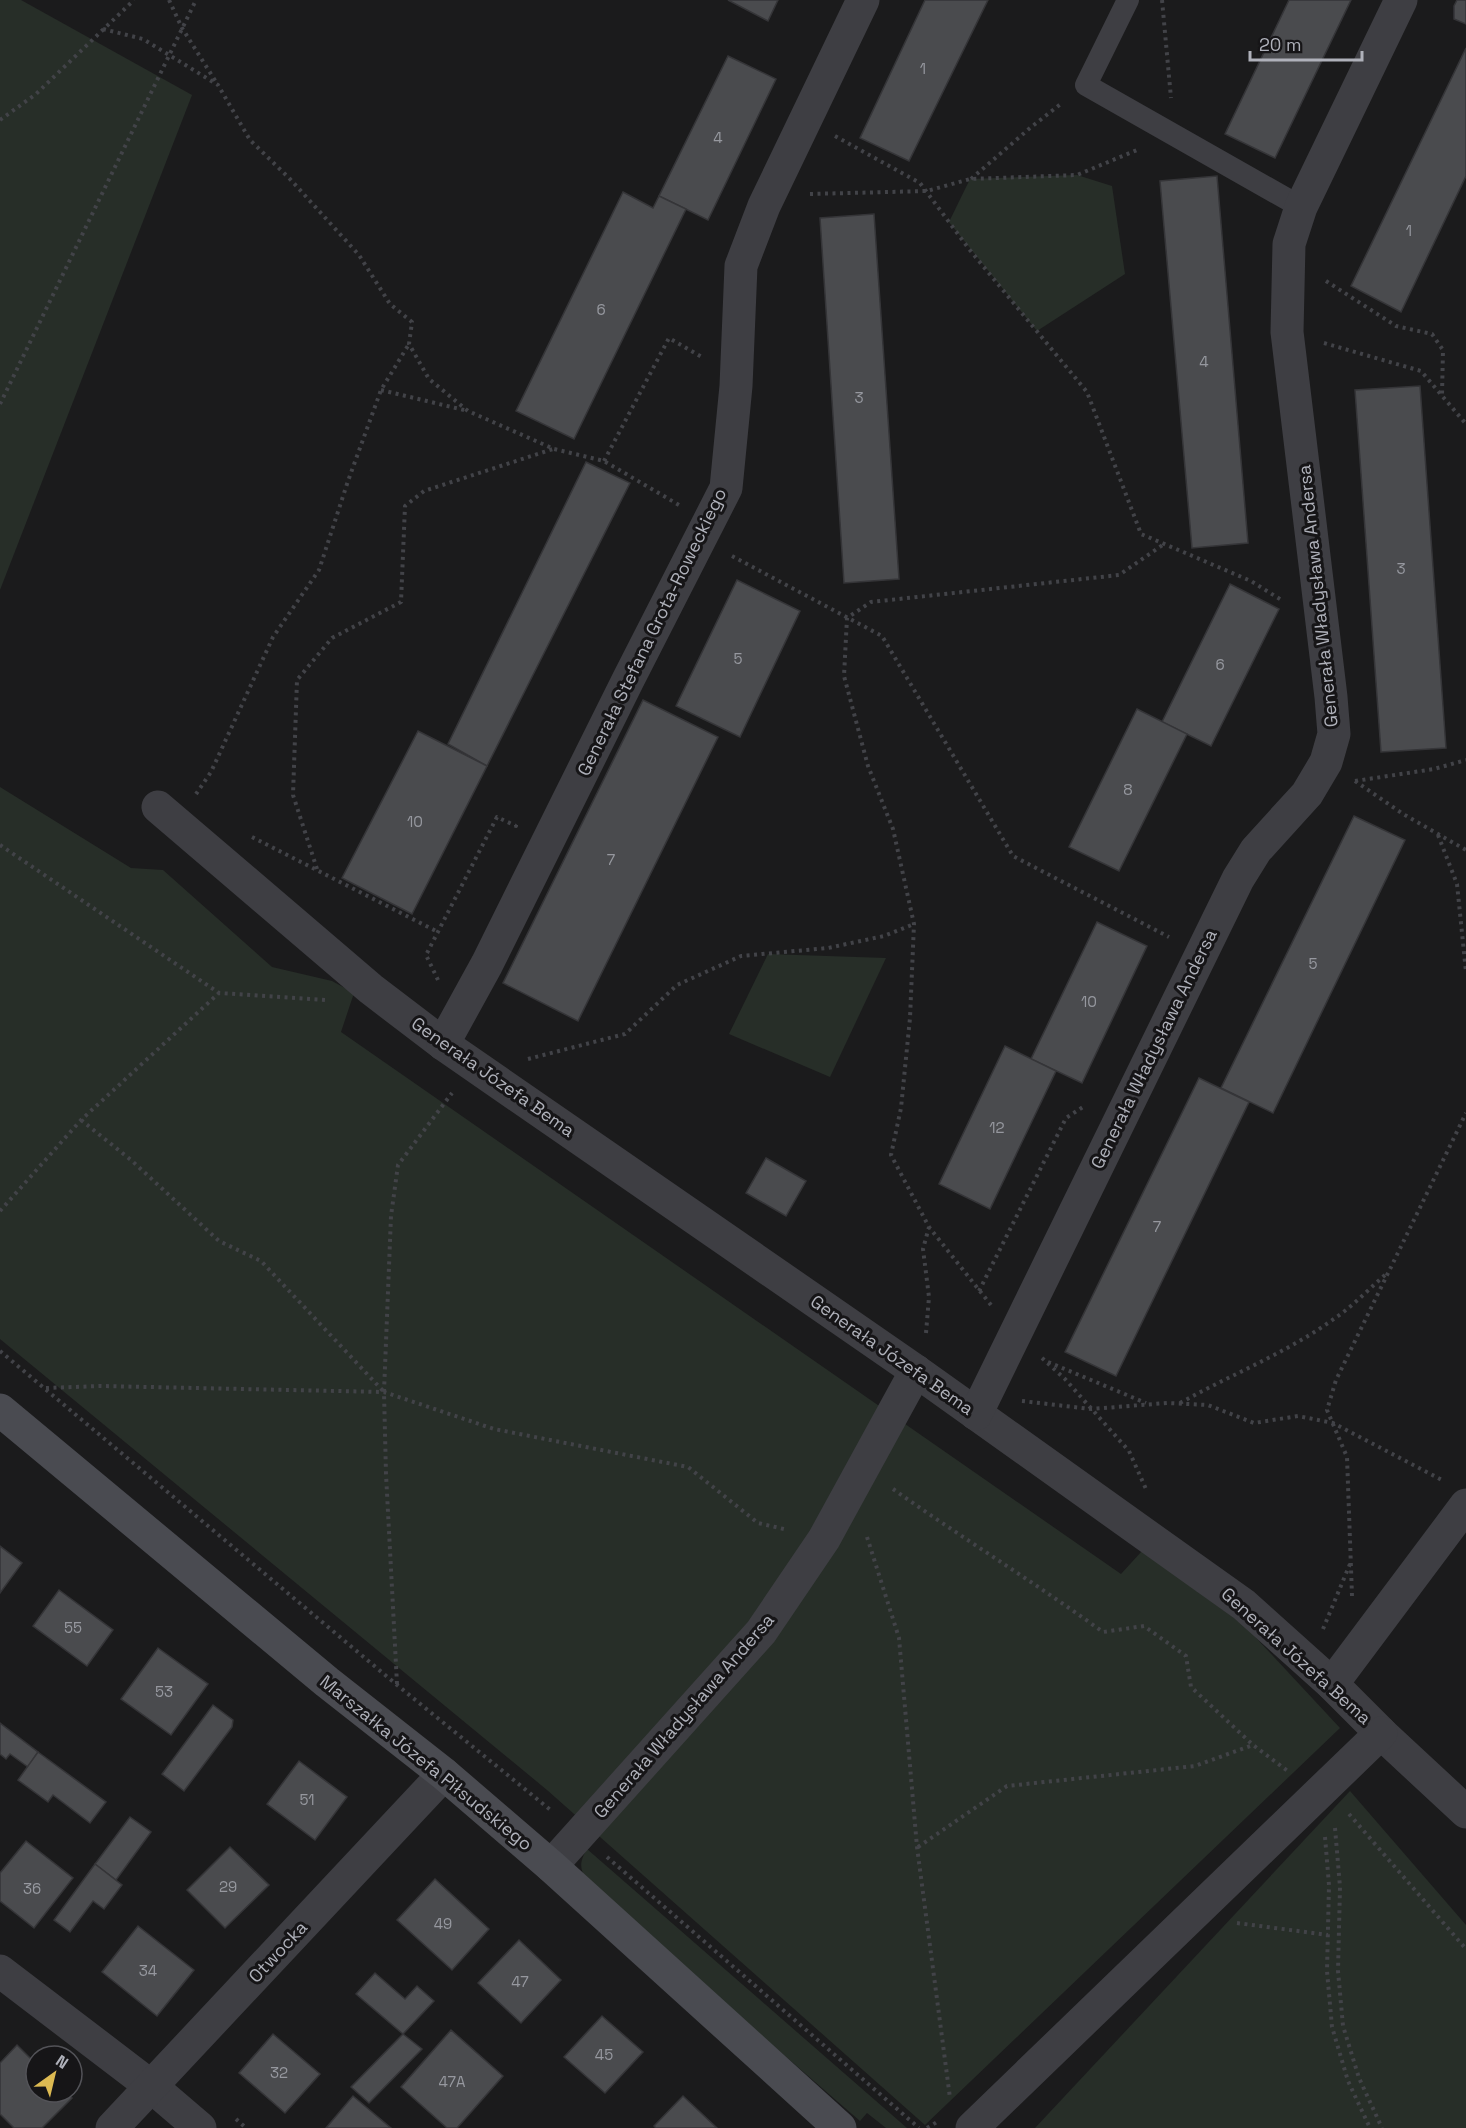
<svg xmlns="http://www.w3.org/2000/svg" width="1466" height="2128" font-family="'Space Grotesk',sans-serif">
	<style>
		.green { fill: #272e28 }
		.building { fill: #4a4b4e; stroke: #353538; stroke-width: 1.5 }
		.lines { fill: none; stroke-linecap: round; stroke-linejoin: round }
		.path { stroke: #424348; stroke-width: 4; stroke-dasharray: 3 4.5; stroke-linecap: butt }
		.lane { stroke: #3e3e43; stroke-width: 22 }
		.street { stroke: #3e3e43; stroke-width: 33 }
		.secondary { stroke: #4a4b51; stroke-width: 33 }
		.labels { text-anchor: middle; stroke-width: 6; stroke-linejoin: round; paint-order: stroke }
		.number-label { font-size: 15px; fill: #96989f }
		.street-label { font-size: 18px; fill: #afb1ba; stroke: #161517 }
	</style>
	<rect width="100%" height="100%" fill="#1b1b1c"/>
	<g class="green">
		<polygon points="0,0 21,0 192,95 0,590"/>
		<polygon points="1077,175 1112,186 1125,274 1037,331 949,222 970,179"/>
		<polygon points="0,787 131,868 163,870 272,967 332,981 354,993 341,1032 1121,1574 1142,1551 1245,1626 1340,1728 925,2125 547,1790 0,1339"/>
		<polygon points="768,954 886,958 830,1077 729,1034"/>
		<polygon points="1350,1791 1466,1925 1466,2128 1035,2128"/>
		<path d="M587,1849l320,279h-21l-19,-15 -7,8 -266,-231c-12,-16 -18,-23 -7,-41z"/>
	</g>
	<g class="building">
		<polygon points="728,0 778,0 768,21"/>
		<polygon points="925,0 988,0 909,161 860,138"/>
		<polygon points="1289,0 1351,0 1275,158 1225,134"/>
		<polygon points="1457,0 1466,0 1466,24 1454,19 1454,6"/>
		<polygon points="1466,48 1466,176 1401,312 1351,286"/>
		<polygon points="728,56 776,79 708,220 659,196"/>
		<polygon points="1217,176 1248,543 1192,548 1160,181"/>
		<polygon points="623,192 653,208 659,196 686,209 574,439 516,411"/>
		<polygon points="874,214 899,579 844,583 820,218"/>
		<polygon points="1420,386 1446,748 1381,752 1355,390"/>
		<polygon points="586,462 630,483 487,766 448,744"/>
		<polygon points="737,580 800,611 740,737 676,706"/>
		<polygon points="1230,584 1279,609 1211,746 1162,722"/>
		<polygon points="643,700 718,737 578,1021 503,983"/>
		<polygon points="1137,709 1187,734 1119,871 1069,847"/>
		<polygon points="418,731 487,766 412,914 342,878"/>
		<polygon points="1354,816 1405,840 1273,1113 1221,1088"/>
		<polygon points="1097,922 1147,946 1082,1083 1031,1059"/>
		<polygon points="1005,1046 1056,1071 990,1209 939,1184"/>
		<polygon points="1199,1078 1249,1102 1116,1376 1065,1352"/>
		<polygon points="766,1158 806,1181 786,1216 746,1193"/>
		<polygon points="0,1546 22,1563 0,1593"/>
		<polygon points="59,1590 113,1630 87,1666 33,1626"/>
		<polygon points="158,1648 208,1684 171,1735 121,1699"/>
		<polygon points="213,1705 233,1720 232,1727 184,1791 162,1774"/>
		<polygon points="0,1723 38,1752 28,1767 10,1754 6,1759 0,1754"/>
		<polygon points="38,1752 106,1802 90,1823 53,1795 48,1802 18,1780"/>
		<polygon points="299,1761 347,1797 315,1840 267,1804"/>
		<polygon points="130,1817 151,1832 116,1880 95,1864"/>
		<polygon points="26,1841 73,1878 34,1928 0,1901 0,1873"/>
		<polygon points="230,1847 269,1885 225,1928 187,1890"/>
		<polygon points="95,1864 122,1885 104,1909 93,1901 70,1932 54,1920"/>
		<polygon points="435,1879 489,1929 452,1970 397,1920"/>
		<polygon points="138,1926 194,1970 157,2016 102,1972"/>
		<polygon points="519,1940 561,1980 521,2023 478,1983"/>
		<polygon points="375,1973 405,1999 417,1986 434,2001 403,2034 356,1994"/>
		<polygon points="602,2016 643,2052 605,2093 564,2057"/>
		<polygon points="451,2030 503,2076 457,2128 447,2128 401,2087"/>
		<polygon points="273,2034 320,2074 285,2113 239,2073"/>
		<polygon points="403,2034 422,2049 369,2103 351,2087"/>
		<polygon points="17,2045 36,2064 36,2092 65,2092 72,2098 42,2128 14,2128 0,2114 0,2063"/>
		<polygon points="353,2096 391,2128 326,2128"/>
		<polygon points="683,2096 717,2128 656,2128 654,2126"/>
	</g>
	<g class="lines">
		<g class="path">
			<polyline points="169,0 182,28 216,82"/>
			<polyline points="1162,0 1171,98"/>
			<polyline points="103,29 143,39 218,85 250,140 290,179 359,255 390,304 412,322 409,344 429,379 468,411 554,449 604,461 679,505"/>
			<polyline points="0,120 36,94 134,0"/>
			<polyline points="835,136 920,183 969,249 1087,392 1141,534 1251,581 1283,601"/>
			<polyline points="971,179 1030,128 1062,103"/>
			<polyline points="810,194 927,191 970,179 1077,175 1137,150"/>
			<polyline points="1326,281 1396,326 1432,334 1443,350 1442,395"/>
			<polyline points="1324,343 1421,371 1466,424"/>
			<polyline points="381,390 468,411"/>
			<polyline points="0,404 196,0"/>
			<polyline points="604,461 669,338 702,357"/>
			<polyline points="732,556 882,636 1013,856 1169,937"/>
			<polyline points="1355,781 1403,814 1466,850"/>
			<polyline points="1355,781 1434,769 1466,760"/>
			<polyline points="196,794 211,772 273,637 319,570 348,481 381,390 409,344"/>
			<polyline points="1438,835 1457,884 1466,972"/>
			<polyline points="252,837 438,932"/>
			<polyline points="0,845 219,993 326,1000"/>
			<polyline points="317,869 293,795 297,680 332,638 401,602 405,506 424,491 553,449"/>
			<polyline points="438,980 426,955 497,817 516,826 516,825"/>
			<polyline points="528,1059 625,1034 677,985 741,956 828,948 884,936 914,924"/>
			<polyline points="81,1120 131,1160 219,1241 261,1261 384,1392"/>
			<polyline points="0,1211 81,1120 219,993"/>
			<polyline points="979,1291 1066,1118 1086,1105"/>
			<polyline points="991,1305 929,1227 891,1155 901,1108 910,1018 914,924 893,829 868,766 844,676 847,618 871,602 1119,575 1164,544"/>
			<polyline points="926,1333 929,1297 923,1249 929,1227"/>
			<polyline points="0,1351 397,1685 553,1812"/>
			<polyline points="1042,1358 1065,1379 1129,1451 1146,1489"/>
			<polyline points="1048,1362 1146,1403"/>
			<polyline points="46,1388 101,1386 384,1392 494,1429 688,1467 758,1523 788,1530"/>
			<polyline points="1022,1401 1091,1409 1167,1403 1208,1405 1254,1423 1298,1416 1333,1423 1442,1480"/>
			<path d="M1180,1403c52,-29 109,-51 158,-87 17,-12 32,-28 48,-42"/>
			<path d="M893,1489c69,49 141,93 210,143l41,-6 42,30 5,31 62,58 36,27"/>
			<polyline points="867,1537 899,1638 917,1847 950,2098"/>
			<polyline points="1352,1596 1347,1457 1327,1410 1336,1380 1466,1113"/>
			<polyline points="1323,1629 1350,1564"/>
			<polyline points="397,1684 386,1474 384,1392 391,1216 398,1165 452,1093"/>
			<polyline points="1349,1814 1466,1949"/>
			<polyline points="1335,1828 1340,1887 1338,1971 1343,2026 1359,2078 1382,2128"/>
			<polyline points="1325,1837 1329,1885 1327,1971 1332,2027 1348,2081 1370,2128"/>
			<polyline points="918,1847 1007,1786 1195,1766 1253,1745"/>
			<polyline points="607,1857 919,2128"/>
			<polyline points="1237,1923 1328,1935"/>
			<polyline points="236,2119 246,2128"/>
			<polyline points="927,2128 937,2122"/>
		</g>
		<polyline class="lane" points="1128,0 1086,85 1301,207"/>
		<g class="street">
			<polyline points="158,807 371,989 443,1044 916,1371 1244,1605 1332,1684 1381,1733 1466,1812"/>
			<polyline points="443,1044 487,964 628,680 726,488 736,386 741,266 764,206 863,0"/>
			<polyline points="976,1414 1238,879 1256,850 1307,794 1326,762 1334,734 1331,697 1287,332 1289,244 1301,207 1401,0"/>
			<polyline points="1332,1684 1466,1505"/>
			<polyline points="551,1866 761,1632 824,1539 916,1371"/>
			<polyline points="0,1971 152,2087 200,2128"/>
			<polyline points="112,2128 444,1774"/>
			<polyline points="972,2128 1381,1733"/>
		</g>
		<polyline class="secondary" points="0,1410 327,1682 444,1774 551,1866 840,2128"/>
	</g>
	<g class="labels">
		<g class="number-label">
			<text x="923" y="74">1</text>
			<text x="718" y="143">4</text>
			<text x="1409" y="236">1</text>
			<text x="601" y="315">6</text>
			<text x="1204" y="367">4</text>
			<text x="859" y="403">3</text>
			<text x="1401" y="574">3</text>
			<text x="738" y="664">5</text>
			<text x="1220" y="670">6</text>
			<text x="1128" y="795">8</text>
			<text x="415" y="827">10</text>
			<text x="611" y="865">7</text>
			<text x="1313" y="969">5</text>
			<text x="1089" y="1007">10</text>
			<text x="997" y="1133">12</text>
			<text x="1157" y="1232">7</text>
			<text x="73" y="1633">55</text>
			<text x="164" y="1697">53</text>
			<text x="307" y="1805">51</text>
			<text x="228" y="1892">29</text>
			<text x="32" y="1894">36</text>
			<text x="443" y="1929">49</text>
			<text x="148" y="1976">34</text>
			<text x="520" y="1987">47</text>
			<text x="604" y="2060">45</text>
			<text x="279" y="2078">32</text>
			<text x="452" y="2087">47A</text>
		</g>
		<g class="street-label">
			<text transform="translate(1318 596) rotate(-96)" y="6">Generała Władysława Andersa</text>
			<text transform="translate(652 632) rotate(-64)" y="6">Generała Stefana Grota-Roweckiego</text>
			<text transform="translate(1154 1049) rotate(-64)" y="6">Generała Władysława Andersa</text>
			<text transform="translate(493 1077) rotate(35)" y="6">Generała Józefa Bema</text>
			<text transform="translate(892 1355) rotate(35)" y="6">Generała Józefa Bema</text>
			<text transform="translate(1296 1656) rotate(42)" y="6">Generała Józefa Bema</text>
			<text transform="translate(684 1716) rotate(-49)" y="6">Generała Władysława Andersa</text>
			<text transform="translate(426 1763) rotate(39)" y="6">Marszałka Józefa Piłsudskiego</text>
			<text transform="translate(278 1952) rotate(-47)" y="6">Otwocka</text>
		</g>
	</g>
	<g transform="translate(54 2074) rotate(34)"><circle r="28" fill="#161517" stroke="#535358" stroke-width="1.5"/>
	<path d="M0-4.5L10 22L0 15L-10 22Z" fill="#ddba52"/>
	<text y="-9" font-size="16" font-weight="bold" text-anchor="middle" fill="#afb1ba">N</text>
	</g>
	<path d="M1250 51v9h112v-9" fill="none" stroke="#afb1ba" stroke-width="3"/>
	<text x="1259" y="51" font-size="18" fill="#afb1ba" stroke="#161517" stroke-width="4.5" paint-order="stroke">20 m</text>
</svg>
